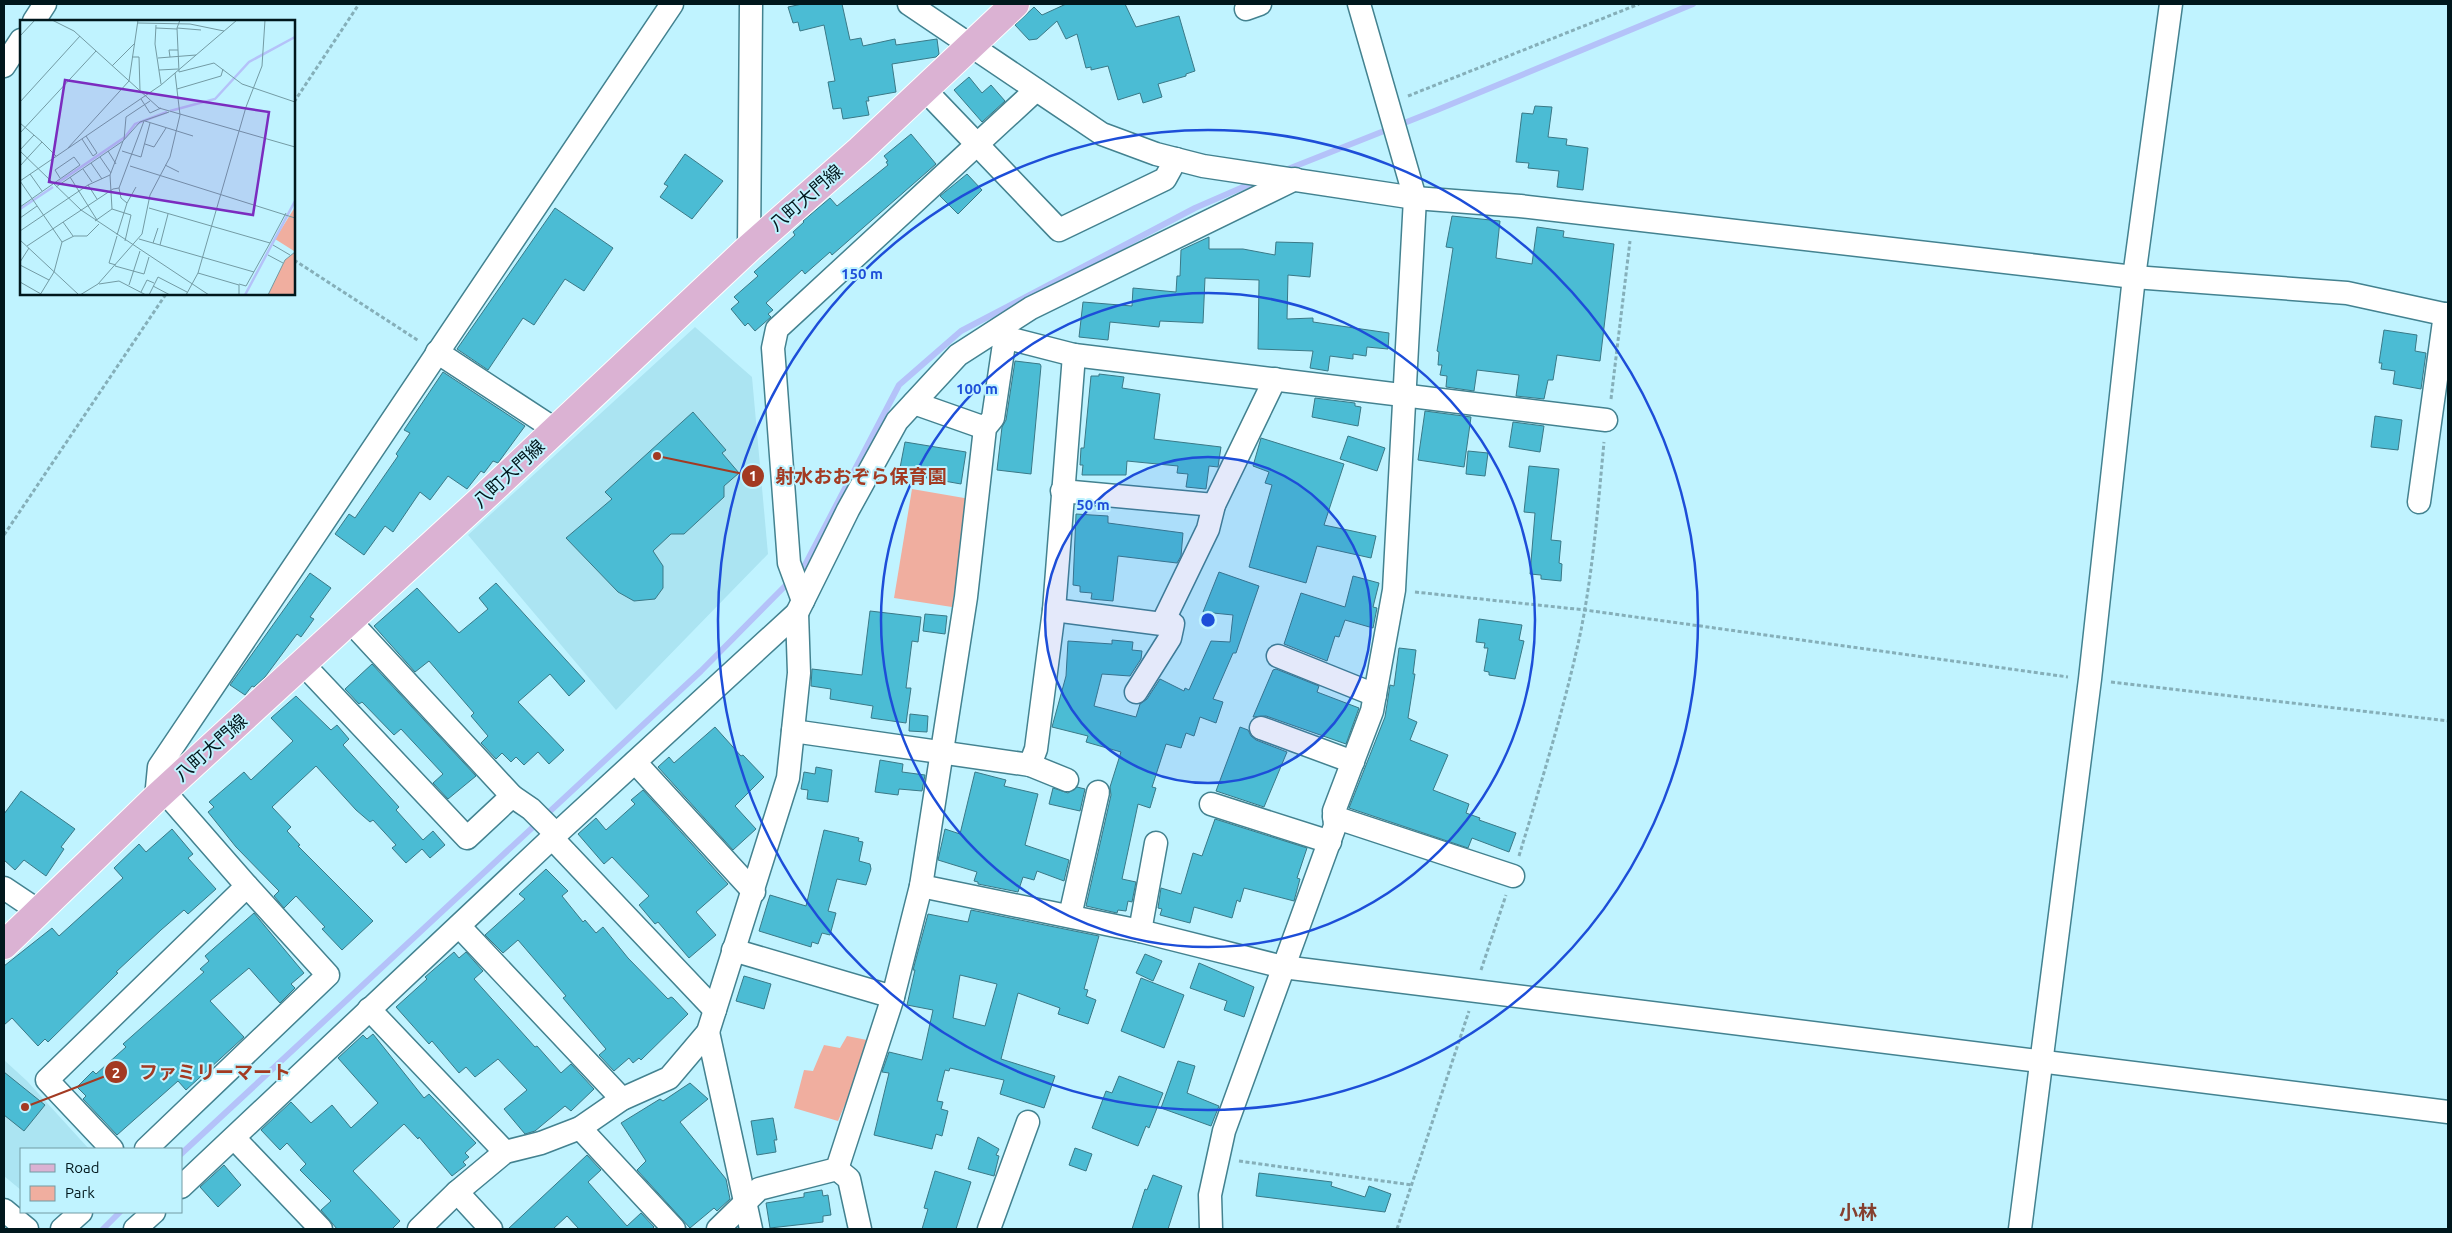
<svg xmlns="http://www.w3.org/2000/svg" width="2452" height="1233" font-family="Ubuntu,'Noto Sans JP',sans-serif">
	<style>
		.built { fill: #abe4f2 }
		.green { fill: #f0ae9f }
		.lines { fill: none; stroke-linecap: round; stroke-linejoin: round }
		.stream { stroke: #b4c2f9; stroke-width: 6 }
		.building { fill: #4bbcd4; stroke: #3a7987; fill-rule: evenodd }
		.minor-casing { stroke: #438290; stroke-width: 25 }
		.major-casing { stroke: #fff; stroke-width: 30 }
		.path { stroke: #85afb9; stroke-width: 3; stroke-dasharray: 4 2.5; stroke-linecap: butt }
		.minor { stroke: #fff; stroke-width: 22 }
		.major { stroke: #dbb2d3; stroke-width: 28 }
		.ring { fill: none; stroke: #1d4ed8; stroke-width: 2.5 }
		.labels { text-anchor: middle; stroke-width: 4; stroke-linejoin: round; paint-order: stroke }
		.street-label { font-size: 18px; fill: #00171c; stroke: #c0f3ff }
		.neighbourhood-label { font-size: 19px; font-weight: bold; fill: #853f2f; stroke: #c0f3ff }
		.inset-river { fill: none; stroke: #b4c2f9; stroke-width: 2.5 }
		.inset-road { fill: none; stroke: #739ba4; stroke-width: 1 }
		.view { fill: #7b2cbf; fill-opacity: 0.15; stroke: #7b2cbf; stroke-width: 2.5 }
		.inset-edge { fill: none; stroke: #00171c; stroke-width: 2.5 }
		.centre { fill: #1d4ed8; stroke: #c0f3ff; stroke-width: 2.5 }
		.ring-label { font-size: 15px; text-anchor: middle; font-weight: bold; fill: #1d4ed8; stroke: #c0f3ff; stroke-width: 4; stroke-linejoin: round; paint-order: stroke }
		.leader { fill: none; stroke: #a33a22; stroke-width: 2 }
		.callout-dot { fill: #a33a22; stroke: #c0f3ff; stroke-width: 2 }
		.mark-label { font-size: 15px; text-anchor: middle; font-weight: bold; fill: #fff }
		.callout-label { font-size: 19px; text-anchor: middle; font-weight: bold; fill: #a33a22; stroke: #c0f3ff; stroke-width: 4; stroke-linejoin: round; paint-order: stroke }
	</style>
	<rect width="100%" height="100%" fill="#c0f3ff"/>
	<g class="built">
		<polygon points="695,327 752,377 768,554 616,710 468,535"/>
		<polygon points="4,1060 27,1081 89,1149 21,1149 21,1190 4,1176"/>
	</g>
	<g class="green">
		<polygon points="912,489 970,499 952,607 894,598"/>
		<polygon points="847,1036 872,1041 838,1121 794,1108 804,1070 813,1071 824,1045 840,1048"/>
	</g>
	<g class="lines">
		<g class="stream">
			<polyline points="1283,171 1437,110 1693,4"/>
			<polyline points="797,574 805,565 899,385 961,331 1195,208 1257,181"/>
			<polyline points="181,1154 701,671 790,581"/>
			<polyline points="103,1229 120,1212"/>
		</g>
	</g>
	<g class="building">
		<polygon points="802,4 842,4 850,40 861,38 863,46 895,39 896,45 937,39 939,54 936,57 892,64 896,92 868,97 869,101 866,101 869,115 843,119 841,108 833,109 828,82 835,81 824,25 800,31 798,22 793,23 788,7"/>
		<polygon points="1066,4 1125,4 1136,27 1179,16 1195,71 1186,74 1186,76 1158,84 1162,97 1143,103 1140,93 1118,100 1108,66 1091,70 1091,67 1086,68 1077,34 1066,39 1057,21 1037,39 1029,40 1015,25 1034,7 1042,15"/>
		<polygon points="969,77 982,93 991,85 1005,101 982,122 954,90"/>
		<polygon points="1535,106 1552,107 1548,137 1567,139 1566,145 1588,148 1583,190 1557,187 1559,171 1528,168 1529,163 1516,162 1522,113 1533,114"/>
		<polygon points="911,134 936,164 832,255 830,252 805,274 802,270 766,303 773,310 768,314 771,317 755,331 748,323 745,326 731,309 739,302 734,297 758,276 754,272 795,235 793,232 804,222 803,221 830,198 837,206 888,165 886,162 888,161 884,156"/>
		<polygon points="685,154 723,181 692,219 660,197 668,186 664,184"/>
		<polygon points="967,174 982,190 958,214 940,196"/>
		<polygon points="555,208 613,248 584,291 565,279 534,325 523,318 488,370 457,349"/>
		<polygon points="1452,216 1500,221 1496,258 1532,264 1537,227 1564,231 1563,237 1614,244 1600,361 1557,355 1553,380 1548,380 1544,399 1516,396 1519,375 1477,370 1474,391 1446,387 1447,376 1440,375 1442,365 1438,365 1439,352 1437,351 1453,248 1446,247"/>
		<polygon points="1209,237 1209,249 1243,249 1275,255 1276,242 1313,243 1310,277 1288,275 1287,319 1313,318 1313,322 1389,333 1388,349 1367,347 1366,356 1353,354 1353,359 1330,356 1328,371 1310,368 1313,351 1258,349 1259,280 1205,278 1203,323 1160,321 1159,327 1110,322 1108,340 1079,337 1083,302 1132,306 1133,288 1176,292 1177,276 1180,276 1181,250"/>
		<polygon points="2384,330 2417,335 2415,351 2426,353 2421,389 2393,384 2395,371 2381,369 2382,363 2379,363"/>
		<polygon points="1015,361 1040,364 1041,366 1031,474 997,470 1002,427 1006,420"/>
		<polygon points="443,372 525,426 498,463 493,461 484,473 481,471 467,489 448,476 430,500 420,492 393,532 385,526 364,555 335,534 349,514 355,518 398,456 396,454 410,433 404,430"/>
		<polygon points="1099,374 1124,377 1122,388 1160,394 1154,439 1221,447 1218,467 1209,466 1206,489 1186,487 1188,474 1177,473 1178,466 1127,461 1126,475 1082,475 1083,465 1080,465 1081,448 1084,448 1091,376 1099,376"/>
		<polygon points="1315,398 1355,403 1355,406 1361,407 1358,426 1312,417"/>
		<polygon points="1425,411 1471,417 1464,467 1418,460"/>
		<polygon points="693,412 726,450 722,453 739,473 724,486 724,497 684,534 671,534 653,551 663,566 663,588 655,599 634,601 618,592 566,538 612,499 605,492"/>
		<polygon points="2375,416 2402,420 2398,450 2371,447"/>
		<polygon points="1513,422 1544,426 1540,452 1509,447"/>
		<polygon points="1348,436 1385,448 1377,471 1340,459"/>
		<polygon points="1261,438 1344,464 1324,525 1376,536 1371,558 1317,546 1306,583 1249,567 1272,485 1265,483 1269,472 1253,466"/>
		<polygon points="905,442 966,452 961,484 899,473"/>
		<polygon points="1468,451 1488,453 1485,476 1466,474"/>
		<polygon points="1529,466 1559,469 1551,540 1561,541 1559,563 1562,564 1561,581 1541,579 1541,575 1530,574 1535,513 1524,512"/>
		<polygon points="1076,514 1108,516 1108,523 1183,533 1181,556 1177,563 1118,556 1113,601 1091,599 1092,593 1080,592 1080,586 1073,585"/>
		<polygon points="1219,572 1259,586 1236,653 1233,653 1213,699 1223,702 1216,723 1200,717 1194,736 1186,733 1181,748 1166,744 1152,787 1156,788 1150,808 1138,804 1122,879 1136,882 1132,902 1128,901 1126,911 1118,910 1117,913 1086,906 1111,795 1110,787 1121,752 1086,742 1088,736 1052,727 1066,676 1068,641 1112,644 1112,640 1133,642 1132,650 1142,651 1141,659 1130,676 1102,674 1094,706 1136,717 1140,704 1147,699 1160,679 1184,691 1185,688 1189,690 1211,641 1230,642 1233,615 1203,612"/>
		<polygon points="310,573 331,588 310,617 314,619 301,637 297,634 265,677 254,687 252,686 245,695 230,685"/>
		<polygon points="1353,576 1379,583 1373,607 1377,608 1373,628 1345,620 1339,637 1335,636 1327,661 1284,644 1301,593 1345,607"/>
		<polygon points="496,583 585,681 569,696 550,674 518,702 564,750 549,764 538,752 524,765 516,757 511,762 502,753 496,759 481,743 488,736 471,716 474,713 429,661 415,672 374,626 417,588 459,633 488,609 479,598"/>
		<polygon points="870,611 921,617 918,642 912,641 906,688 911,688 906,723 871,718 873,706 830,699 831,689 811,686 812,669 862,675"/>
		<polygon points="925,614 947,616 945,634 923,631"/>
		<polygon points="1479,619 1522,625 1519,640 1524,641 1515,679 1489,675 1489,672 1484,671 1488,648 1484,648 1485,643 1476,642"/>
		<polygon points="1399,648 1416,650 1413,674 1415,674 1408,718 1417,722 1410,740 1448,755 1433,790 1469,804 1466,813 1480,818 1479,820 1516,833 1509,852 1472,838 1468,848 1349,808 1385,717 1390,685 1394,686"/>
		<polygon points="372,664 476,776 448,799 433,783 443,774 401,729 394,735 362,702 359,704 345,689"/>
		<polygon points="1276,669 1319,686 1317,692 1359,708 1346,744 1266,716 1253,717 1273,670"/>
		<polygon points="296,696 331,730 337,725 349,739 343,745 399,807 396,810 423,840 433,831 445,845 430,858 422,849 406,863 392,848 396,845 373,820 370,822 356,810 316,766 272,807 291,827 287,831 300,845 298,846 373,921 342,950 322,929 325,927 296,896 284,908 274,896 279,891 236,847 208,812 214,807 209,802 244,772 251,780 293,741 271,718"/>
		<polygon points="910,714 928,716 927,732 909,731"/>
		<polygon points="715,727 741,756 743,755 764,777 735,806 756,829 733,850 658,767 669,757 674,763"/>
		<polygon points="1240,727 1248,730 1251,736 1256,740 1287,752 1264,807 1216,791"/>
		<polygon points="880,760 903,764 902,772 925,775 922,791 899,789 898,795 875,792"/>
		<polygon points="816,767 832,770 828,802 807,799 808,790 801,789 804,772 815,774"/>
		<polygon points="975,772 1006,780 1004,786 1038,794 1025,845 1069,860 1064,881 1037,871 1034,880 1023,877 1018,892 978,884 978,882 974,881 977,872 938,860 945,829 960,834"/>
		<polygon points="1077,787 1085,789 1080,811 1049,804 1053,788 1068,793"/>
		<polygon points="643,790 728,884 696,912 716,935 689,958 658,922 655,924 639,905 649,896 612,857 604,864 578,834 596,818 606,830 635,804 631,800"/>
		<polygon points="21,791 75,829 61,847 64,849 46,876 24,860 15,870 4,860 4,814"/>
		<polygon points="1215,819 1307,848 1297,878 1300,879 1294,901 1244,888 1240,902 1237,900 1232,918 1194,907 1190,923 1160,915 1162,909 1158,908 1161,888 1181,894 1193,853 1202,856"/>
		<polygon points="172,829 193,854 188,858 216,889 188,914 184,910 161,930 116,972 118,973 48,1042 45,1039 38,1046 12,1018 4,1025 4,966 52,928 59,936 123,878 114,868 139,844 146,852"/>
		<polygon points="824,830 859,838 858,841 863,842 859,861 870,864 871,869 866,885 837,879 828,911 836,913 830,935 822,933 818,944 812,942 811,947 759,931 770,895 806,906"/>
		<polygon points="546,869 568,891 562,896 583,922 585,920 596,933 603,927 628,958 668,999 671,997 673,998 688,1014 641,1060 639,1058 633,1063 629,1058 614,1071 599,1055 606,1049 563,998 566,996 518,940 503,953 485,935 525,899 519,894"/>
		<path d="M971,910l128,26 -15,53 4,1 -2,6 10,4 -8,24 -30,-10 2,-6 -42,-15 -17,66 54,17 -11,32 -44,-14 4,-14 -54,-12 -1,3 -4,-1 -8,31 6,1 -2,7 7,2 -6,25 -6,-2 -4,15 -58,-14 15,-62 -7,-1 7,-20 33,8 11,-50 -26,-5 8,-35h-2l15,-56 40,8zM960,975l37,9 -12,42 -32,-8z"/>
		<polygon points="254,913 304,973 291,984 295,988 280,1003 249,968 210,1001 244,1037 186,1090 178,1081 117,1135 83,1099 86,1096 77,1087 93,1071 96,1074 126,1047 123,1044 204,972 200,969 209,961 205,956"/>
		<polygon points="454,952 459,958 466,952 483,971 474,979 535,1047 537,1046 561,1073 571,1064 594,1089 571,1111 565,1106 535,1131 525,1134 504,1109 527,1090 498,1059 475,1077 466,1067 459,1073 432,1041 429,1044 396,1007 427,979 425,977"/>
		<polygon points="1145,954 1162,961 1153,981 1136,973"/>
		<polygon points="1199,963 1254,987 1244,1017 1224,1010 1227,1001 1190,988"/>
		<polygon points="744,976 771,984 764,1009 736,1001"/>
		<polygon points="1141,978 1184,995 1164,1048 1121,1031"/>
		<polygon points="373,1034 424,1098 429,1094 476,1143 465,1153 469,1157 463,1162 466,1165 452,1176 419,1137 418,1139 404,1124 353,1171 400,1221 392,1229 337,1229 321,1210 331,1201 300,1170 306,1164 287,1143 280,1150 261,1130 291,1102 311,1123 332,1105 351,1128 378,1103 338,1058 363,1035 367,1039"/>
		<polygon points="1178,1061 1195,1066 1187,1093 1219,1106 1211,1126 1161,1108"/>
		<polygon points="4,1072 45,1105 24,1131 4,1115"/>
		<polygon points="1119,1076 1163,1093 1149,1128 1146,1126 1138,1146 1092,1128 1106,1091 1112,1093"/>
		<polygon points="690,1083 708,1099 680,1122 726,1179 730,1199 717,1211 714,1208 690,1228 637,1170 646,1161 621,1123 660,1099 663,1101"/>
		<polygon points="773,1118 777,1140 774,1140 776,1152 757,1155 751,1121"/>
		<polygon points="978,1137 999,1149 996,1155 999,1156 994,1176 968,1169"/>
		<polygon points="1075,1148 1092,1154 1086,1171 1069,1165"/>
		<polygon points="587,1155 601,1170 588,1182 627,1226 641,1213 654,1227 652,1229 579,1229 567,1216 553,1229 508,1229"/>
		<polygon points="224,1165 241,1185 218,1207 200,1187"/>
		<polygon points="935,1171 971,1182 956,1229 922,1229 928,1209 924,1208"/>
		<polygon points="1259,1173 1332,1182 1331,1186 1365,1197 1369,1186 1391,1194 1385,1212 1256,1196"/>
		<polygon points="1153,1175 1182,1186 1168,1229 1132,1229 1145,1189 1147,1190"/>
		<polygon points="822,1190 823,1196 828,1195 831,1215 823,1216 823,1222 770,1228 766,1203 804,1197 804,1193"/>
	</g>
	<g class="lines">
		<g class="minor-casing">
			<g id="minor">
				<polyline points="909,4 1102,134 1156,154 1203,166 1415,198 1520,206 2134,277 2347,293 2448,315"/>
				<polyline points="1246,9 1260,4"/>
				<polyline points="34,21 45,4"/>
				<polyline points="4,66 21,40"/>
				<polyline points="925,90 1059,230 1165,179 1176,159"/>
				<polyline points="749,248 751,4"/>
				<polyline points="992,334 1074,355 1606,420"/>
				<polyline points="437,352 556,430"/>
				<polyline points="914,403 985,428"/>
				<polyline points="1062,491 1214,505"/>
				<polyline points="2419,502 2445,314"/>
				<polyline points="803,601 789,563 773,348 777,329 1036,90"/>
				<polyline points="1054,610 1162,624 1208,529 1214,505 1275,379"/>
				<polyline points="797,613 848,510 897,421 958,355 1031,308 1295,179"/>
				<polyline points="1278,656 1375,695"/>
				<polyline points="303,664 467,838 512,796 350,621"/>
				<polyline points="1136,692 1170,638 1173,624 1165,618"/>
				<polyline points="1261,728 1353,762"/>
				<polyline points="793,731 1030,765 1036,749 1054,610 1074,355"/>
				<polyline points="635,762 754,892"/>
				<polyline points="1030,765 1067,780"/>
				<polyline points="164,791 247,886"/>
				<polyline points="512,796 531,809 556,834"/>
				<polyline points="156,798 159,767 672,4"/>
				<polyline points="1211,804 1330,842"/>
				<polyline points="1334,817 1513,876"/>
				<polyline points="552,838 715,1010"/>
				<polyline points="921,886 1140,931 1283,967 2448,1112"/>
				<polyline points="4,888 40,912"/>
				<polyline points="1070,916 1098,792"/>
				<polyline points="459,926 622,1099"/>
				<polyline points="1140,931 1156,843"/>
				<polyline points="733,950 893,997"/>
				<polyline points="369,1009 505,1152"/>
				<polyline points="580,1128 674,1229"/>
				<polyline points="234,1138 321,1229"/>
				<polyline points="112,1149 47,1080 247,886 328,975 146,1149"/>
				<polyline points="837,1169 849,1179 860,1229"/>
				<polyline points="181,1187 552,838 797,613 799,673 788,778 708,1032"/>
				<polyline points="457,1192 491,1229"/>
				<polyline points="4,1210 27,1229"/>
				<polyline points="62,1229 81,1212"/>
				<polyline points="135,1229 154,1212"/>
				<polyline points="419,1229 457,1192 505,1152 541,1143 580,1128 622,1099 669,1078 708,1032 751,1229"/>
				<polyline points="718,1229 759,1189 837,1169 893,997 921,886 966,597 985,428 993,418 1005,337"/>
				<polyline points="989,1229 1028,1122"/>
				<polyline points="1211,1229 1210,1195 1224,1131 1335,826 1334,811 1372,711 1394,590 1415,198 1359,4"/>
				<polyline points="2020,1229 2090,679 2134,277 2171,4"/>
			</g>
		</g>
		<g class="major-casing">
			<polyline id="major" points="4,945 156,798 482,499 749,248 860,150 1015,4"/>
		</g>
		<g class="path">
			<polyline points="1408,96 1639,4"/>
			<polyline points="294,102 359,4"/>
			<polyline points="294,260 419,341"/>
			<polyline points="1611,399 1630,241"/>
			<polyline points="4,535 166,294"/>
			<polyline points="1415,592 1585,610 2068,677"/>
			<polyline points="2111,682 2448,721"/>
			<path d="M1519,856c22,-73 45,-147 61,-221 13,-63 18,-129 24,-193"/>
			<polyline points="1481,970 1506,895"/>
			<polyline points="1239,1161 1412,1185"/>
			<polyline points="1397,1229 1469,1011"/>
		</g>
		<use href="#minor" class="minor"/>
		<use href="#major" class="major"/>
	</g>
	<circle cx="1208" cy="620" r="163" fill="#1d4ed8" fill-opacity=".12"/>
	<g class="ring">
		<circle cx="1208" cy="620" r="163"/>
		<circle cx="1208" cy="620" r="327"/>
		<circle cx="1208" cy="620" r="490"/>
	</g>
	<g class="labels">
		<g class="street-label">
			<text transform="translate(806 198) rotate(-41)" y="6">八町大門線</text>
			<text transform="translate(509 474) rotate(-43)" y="6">八町大門線</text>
			<text transform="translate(211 748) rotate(-42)" y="6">八町大門線</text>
		</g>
		<g class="neighbourhood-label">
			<text x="1858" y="1219">小林</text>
		</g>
	</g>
	<g transform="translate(20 20)">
		<rect width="275" height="275" fill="#c0f3ff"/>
		<path d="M275,187v44h-1l-19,-12zM275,232v43h-27l17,-35z" fill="#f0ae9f"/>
		<path class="inset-river" d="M150,91l45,-12 34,-37 46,-25M36,164l69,-47 10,-13 32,-12M0,189l33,-22M225,275l50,-94"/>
		<path class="inset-road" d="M32,0l22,11 85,77 136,39M160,0l-3,8 2,44 35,-9 28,21 53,18M118,3l52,1 34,7M136,5l-1,19 6,40M136,8l21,1M157,8l24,2M0,16l15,-16M112,37h7l1,34M150,37l-1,-7h9M138,38l38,-3M92,46l23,-23M139,50l19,-1M157,69l44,-13 2,-7M121,79l9,14 11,-5M0,82l60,-66M125,101l48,15M0,103l22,19 -22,24M0,113l76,-82M62,119l11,17 4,-3 -11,-17M104,120l2,-23 24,-16M103,121l17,-19 29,-10M22,122l14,14M125,124l9,3 12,-19M48,128l61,-67 9,-61M0,130l14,-15M0,131l61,59 128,85M88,131l8,13M102,131l19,6 9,-34M80,137l11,16M71,143l11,16M145,145l14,7M110,146l165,52M63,149l9,13M10,154l12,17M50,157l27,43M0,161l42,61 -8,30 -14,23M0,161l141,-96 76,-65M68,165l9,14M36,167l67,-46 -13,34M99,168l2,10 6,5M0,187l60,-42 -6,-8 -19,13 5,8M129,188l121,35 -24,43 -7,-2M0,198l17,-12M75,201l17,-12 19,6 -6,26M43,202l10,14M0,211l68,-46 22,-10 2,34M97,215l10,-32 9,-16M119,219l115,33M0,220l59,55M42,222l12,-6h13l12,-12M133,223l5,-15M250,223l16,-30M140,225l8,-31M253,225l17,10M7,226l86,-57 6,-1 25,-67M248,235l15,8M0,242l9,-14M0,245l29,15M96,245l-7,-2 8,-27M95,246l29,8 5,-17M178,253l41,12v10M0,262l21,12M79,264l20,-3 27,14M109,265l11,-34M133,266l17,9M121,272l6,-12 7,3M60,275l18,-11 44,-50 8,-39 20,-38 10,-42 -5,-42M129,275l9,-18 29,15M166,275l12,-22 48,-166 16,-41 3,-46M248,275l17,-35 10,-8"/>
		<path class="view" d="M45,60l204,32 -16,103 -204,-33z"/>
		<rect width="275" height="275" class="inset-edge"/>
	</g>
	<circle cx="1208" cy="620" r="8" class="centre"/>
	<g class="ring-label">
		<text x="862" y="279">150 m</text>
		<text x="977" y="394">100 m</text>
		<text x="1093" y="510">50 m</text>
	</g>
	<path class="leader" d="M657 456L753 476M25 1107L116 1072"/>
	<g class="callout-dot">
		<circle cx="657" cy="456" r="5"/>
		<circle cx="25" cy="1107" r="5"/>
		<circle cx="753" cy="476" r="12"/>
		<circle cx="116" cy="1072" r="12"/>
	</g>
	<g class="mark-label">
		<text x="753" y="481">1</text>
		<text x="116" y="1078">2</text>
	</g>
	<g class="callout-label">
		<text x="861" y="483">射水おおぞら保育園</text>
		<text x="215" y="1079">ファミリーマート</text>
	</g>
	<rect width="2452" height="1233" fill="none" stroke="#00171c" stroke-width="10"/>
	<rect x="20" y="1148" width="162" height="65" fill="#c0f3ff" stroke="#739ba4"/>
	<rect x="30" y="1164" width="25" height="8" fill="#dbb2d3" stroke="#739ba4"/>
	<text x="65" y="1173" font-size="15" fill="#00171c">Road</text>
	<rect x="30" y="1186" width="25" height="15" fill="#f0ae9f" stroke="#739ba4"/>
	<text x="65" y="1198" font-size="15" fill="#00171c">Park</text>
</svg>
